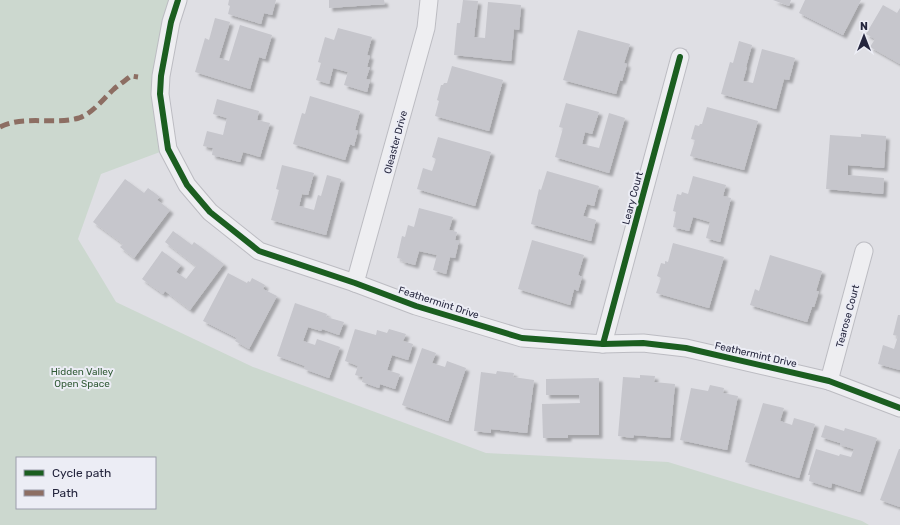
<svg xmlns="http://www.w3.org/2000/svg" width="900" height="525" font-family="Rubik,sans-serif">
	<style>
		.green { fill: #ccd8cf; fill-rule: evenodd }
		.building { fill: #c6c6cc; filter: url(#shadow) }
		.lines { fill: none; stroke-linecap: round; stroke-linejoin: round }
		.street-casing { stroke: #bcbcc2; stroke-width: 19 }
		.street { stroke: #eeeef1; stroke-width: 17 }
		.quiet { stroke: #8d6e63; stroke-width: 5; stroke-dasharray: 10 5; stroke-linecap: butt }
		.cycleway-casing { stroke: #ecedf5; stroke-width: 8 }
		.cycleway { stroke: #1b5e20; stroke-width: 6 }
		.labels { text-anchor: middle; stroke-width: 4; stroke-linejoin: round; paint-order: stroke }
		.street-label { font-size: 10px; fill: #25263e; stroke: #ecedf5 }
		.park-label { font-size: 10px; fill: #325b37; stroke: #ecedf5 }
	</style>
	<defs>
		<filter id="shadow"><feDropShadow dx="3.5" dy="3.5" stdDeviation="1" flood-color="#0004"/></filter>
	</defs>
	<rect width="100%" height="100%" fill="#dfdfe4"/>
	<path class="green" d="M0,0h178l-17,76 7,73 -67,25 -23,65 38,63 137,65 233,86 182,9 194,59 7,4h-869zM17,458h138v50h-138z"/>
	<g class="building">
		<polygon points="229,0 276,0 272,15 264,13 261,24 228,14 230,6 228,5"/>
		<polygon points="329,0 384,0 385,4 329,8"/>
		<polygon points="463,0 478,1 474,37 485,38 488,2 521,5 519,30 514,29 511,61 454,55 457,23 460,23"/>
		<polygon points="773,0 791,0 789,6"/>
		<polygon points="805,0 861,0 843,35 799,13"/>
		<polygon points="883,5 897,13 900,8 900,64 870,47 875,39 866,34"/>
		<polygon points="215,18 230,22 219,58 229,61 240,25 272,35 265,59 259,57 250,89 195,72 205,38 209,40"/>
		<polygon points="338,28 372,37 367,55 370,56 367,67 370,67 366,79 370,80 367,92 344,85 348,72 333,68 329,84 316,80 321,63 318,62 325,37 334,40"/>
		<polygon points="578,30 630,44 624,63 627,64 622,81 620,80 616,94 563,80"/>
		<polygon points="739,41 752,45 746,67 747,67 743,81 753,83 762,49 795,58 789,80 784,79 776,109 721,94 730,62 733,63"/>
		<polygon points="452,66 503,80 489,131 435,116 439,101 437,100 441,85 443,85 444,83 447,83"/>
		<polygon points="310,96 360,111 355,130 358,131 354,146 350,144 345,160 293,144 302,113 305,114"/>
		<polygon points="217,99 259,111 257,120 270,123 260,157 243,152 240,162 212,155 213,148 203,146 207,131 223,135 227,118 213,114"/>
		<polygon points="566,103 599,112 592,134 585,132 582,144 599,148 609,113 625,118 609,173 555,157 563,128 559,127"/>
		<polygon points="707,107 758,121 744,170 690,156 695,140 691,139 695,125 699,126 700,124 702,124"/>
		<polygon points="861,134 886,136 884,168 848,165 848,175 884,178 883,194 826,189 830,135 861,137"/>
		<polygon points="438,137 491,152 475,206 417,189 423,168 432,171 436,159 432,157"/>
		<polygon points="282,165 314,173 308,195 302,194 299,206 314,210 318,195 321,196 327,175 341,179 326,235 271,220 279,190 276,189"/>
		<polygon points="547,171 599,186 594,206 587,204 583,216 596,220 591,241 531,224 539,189 541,190"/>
		<polygon points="693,176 726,185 723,196 731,198 720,242 706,238 710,222 693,217 689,231 673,227 676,212 673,211 677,194 681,195 682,192 688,194"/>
		<polygon points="125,179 144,193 148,188 160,197 157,200 170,210 134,258 120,247 123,244 93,222"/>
		<polygon points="419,208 453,217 449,230 457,232 455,240 459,241 455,258 450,257 446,274 433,270 437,255 419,251 415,265 401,261 402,259 397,258 402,236 405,237 408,225 414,227"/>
		<polygon points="173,231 192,245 194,242 224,264 190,310 165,291 163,294 142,279 162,251 181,265 176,272 186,279 196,266 165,242"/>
		<polygon points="532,240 584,255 578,275 582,277 578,291 574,289 570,305 518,289"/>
		<polygon points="673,243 724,257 709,308 656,293 661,278 657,276 661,263 665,264 665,261 668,262"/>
		<polygon points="770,255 822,271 816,291 819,291 814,307 812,307 807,322 750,305 755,289 759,291"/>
		<polygon points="228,273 247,283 248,281 250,282 252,278 265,285 263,289 277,296 249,349 235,341 237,338 203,321"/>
		<polygon points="295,303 327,314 326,317 344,322 339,335 322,329 321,331 308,327 303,341 315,345 317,339 340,347 329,378 304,369 305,366 277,356"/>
		<polygon points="898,315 900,315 900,370 878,364 883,345 894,349 898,336 893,335"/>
		<polygon points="355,329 376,335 377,330 387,333 389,329 406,334 403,341 413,344 408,360 392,355 387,370 400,374 395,389 380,384 379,388 362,382 363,377 355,375 358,366 345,361"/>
		<polygon points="422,348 436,353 432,363 445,367 447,361 466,368 448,421 402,405"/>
		<polygon points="497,371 514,373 513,377 534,380 527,433 491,429 491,433 474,431 481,372 496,374"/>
		<polygon points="640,375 655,376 654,382 675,384 670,438 634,435 633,438 618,436 623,377 640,378"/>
		<polygon points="599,378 599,435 568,435 568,438 543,438 542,404 580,403 579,395 546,395 546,379"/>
		<polygon points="710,385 724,388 723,393 738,396 727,450 680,440 691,388 708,391"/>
		<polygon points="763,403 784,408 780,421 792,425 794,418 815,424 799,478 745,462"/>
		<polygon points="825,425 844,431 845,428 877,438 860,492 832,483 831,488 809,481 810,475 808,475 816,449 839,456 840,454 851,457 854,449 840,445 840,443 821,437"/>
		<polygon points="899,449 900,449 900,507 880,500"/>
	</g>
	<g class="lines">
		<g class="street-casing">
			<g id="street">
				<polyline points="178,0 171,22 161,76 160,94 168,149 187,185 210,212 259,251 355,283 416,306 522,338 603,344 643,343 686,348 829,381 900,408"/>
				<polyline points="355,283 426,28 429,0"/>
				<polyline points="603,344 680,57"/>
				<polyline points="829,381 864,251"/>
			</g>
		</g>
		<use href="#street" class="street"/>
		<path class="quiet" d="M0,127c24,-12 53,-2 79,-9 14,-5 24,-19 35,-29 6,-5 12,-9 17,-13l7,1"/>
		<g class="cycleway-casing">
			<g id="cycleway">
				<polyline points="178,0 171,22 161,76 160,94 168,149 187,185 210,212 259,251 355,283 416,306 522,338 603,344 643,343 686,348 829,381 900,408"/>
				<polyline points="603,344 680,57"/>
			</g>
		</g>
		<use href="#cycleway" class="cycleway"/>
	</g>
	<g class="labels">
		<g class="street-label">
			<text transform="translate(395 142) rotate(-75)" y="4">Oleaster Drive</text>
			<text transform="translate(632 198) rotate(-75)" y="4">Leary Court</text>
			<text transform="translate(439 302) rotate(18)" y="4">Feathermint Drive</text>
			<text transform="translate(847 316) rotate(-75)" y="4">Tearose Court</text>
			<text transform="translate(756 354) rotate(13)" y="4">Feathermint Drive</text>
		</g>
		<g class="park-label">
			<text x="82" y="375">Hidden Valley<tspan x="82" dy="12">Open Space</tspan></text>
		</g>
	</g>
	<rect x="16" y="457" width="140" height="52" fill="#ecedf5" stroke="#9c9dac"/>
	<rect x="24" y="470" width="20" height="6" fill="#1b5e20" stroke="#9c9dac"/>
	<text x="52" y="477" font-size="12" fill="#25263e">Cycle path</text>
	<rect x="24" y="490" width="20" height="6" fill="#8d6e63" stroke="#9c9dac"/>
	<text x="52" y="497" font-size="12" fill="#25263e">Path</text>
	<g transform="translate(864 36)" stroke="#ecedf5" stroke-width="3" paint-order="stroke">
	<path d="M0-3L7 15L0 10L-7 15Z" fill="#25263e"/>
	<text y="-6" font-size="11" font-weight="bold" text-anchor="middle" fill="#25263e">N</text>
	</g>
</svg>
